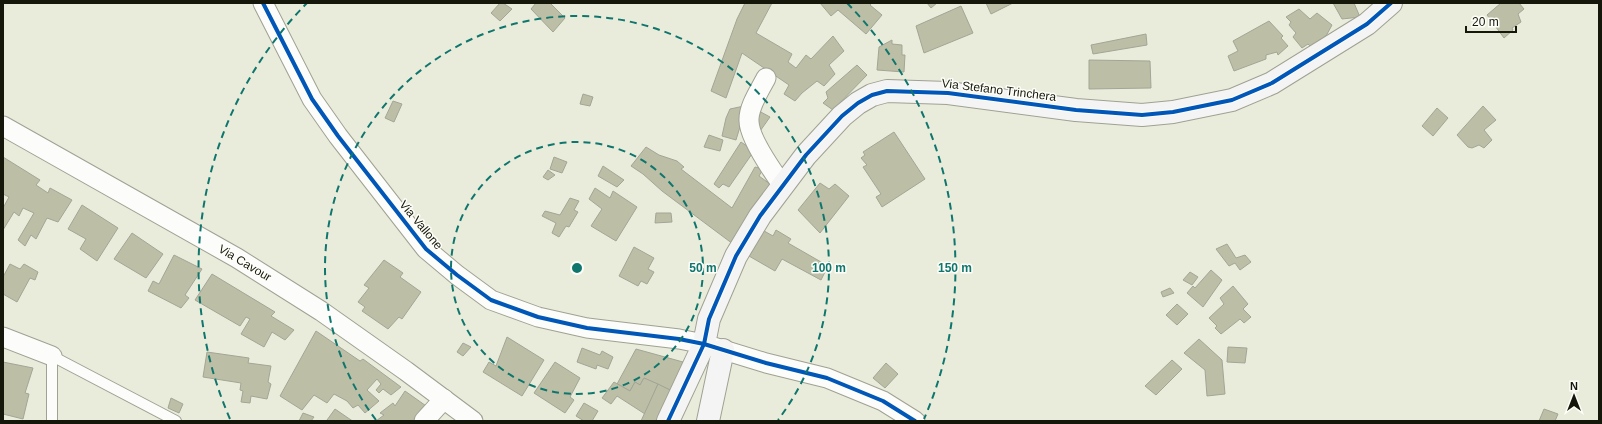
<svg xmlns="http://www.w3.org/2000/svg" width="1602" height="424" font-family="Arial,sans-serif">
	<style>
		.building { fill: #bcbfa5; stroke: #a3a597 }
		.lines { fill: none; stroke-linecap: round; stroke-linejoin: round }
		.lane-casing { stroke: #9fa193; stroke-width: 12 }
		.street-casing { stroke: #9fa193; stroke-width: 21 }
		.secondary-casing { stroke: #9fa193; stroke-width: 24 }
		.lane { stroke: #fcfcfa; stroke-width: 10 }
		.street { stroke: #fcfcfa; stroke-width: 19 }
		.secondary { stroke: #f4f4f4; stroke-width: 22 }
		.cycleway-casing { stroke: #fdfef8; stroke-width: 6 }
		.cycleway { stroke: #0057b8; stroke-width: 4 }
		.ring { fill: none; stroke: #0f766e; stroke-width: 2; stroke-dasharray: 7 5 }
		.labels { text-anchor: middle; stroke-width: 3; stroke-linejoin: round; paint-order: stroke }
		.street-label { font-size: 12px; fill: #15170b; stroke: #fdfef8 }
		.centre { fill: #0f766e; stroke: #fdfef8; stroke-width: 2 }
		.ring-label { font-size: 12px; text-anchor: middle; font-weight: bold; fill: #0f766e; stroke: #fdfef8; stroke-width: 3; stroke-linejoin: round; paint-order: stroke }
	</style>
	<rect width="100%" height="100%" fill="#eaecdb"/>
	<g class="building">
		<polygon points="500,3 503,3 512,9 500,21 491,13"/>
		<polygon points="536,3 550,3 565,18 553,32 531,9"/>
		<polygon points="745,3 772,3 756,33 792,54 788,62 796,68 806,55 811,59 833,36 844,51 829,65 835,74 824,86 817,81 802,93 795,101 784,94 789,85 742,53 726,98 711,91 737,19"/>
		<polygon points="820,3 872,3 870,5 882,15 866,34 838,10 831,16"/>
		<polygon points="927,3 937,3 931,8"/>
		<polygon points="986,3 1013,3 991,14"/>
		<polygon points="1333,3 1354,3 1360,17 1342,19"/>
		<polygon points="1501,3 1519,3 1524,9 1518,14 1521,22 1512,28 1513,30 1504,38 1487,15"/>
		<polygon points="961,6 973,33 924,53 916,26"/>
		<polygon points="1299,9 1310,19 1317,13 1332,25 1326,36 1311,47 1308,44 1302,48 1293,37 1296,33 1289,25 1291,22 1286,17"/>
		<polygon points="1269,21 1283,36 1281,38 1288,46 1278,55 1277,52 1266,55 1266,59 1234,71 1228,56 1238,51 1233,41"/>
		<polygon points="1146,34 1147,45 1093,54 1091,45"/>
		<polygon points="892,40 892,44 902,45 902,55 905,55 904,72 877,70 879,47"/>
		<polygon points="1089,60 1150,61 1151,88 1089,89"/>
		<polygon points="857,65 867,75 833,110 823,103 828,98 826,92"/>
		<polygon points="583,94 593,97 590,106 580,104"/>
		<polygon points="393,101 402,104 394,122 385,118"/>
		<polygon points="744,106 742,120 736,140 722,136 726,118 730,109"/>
		<polygon points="1483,106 1496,120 1484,130 1492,140 1484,148 1479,145 1472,148 1468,147 1457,135"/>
		<polygon points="1437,108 1448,118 1433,136 1422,126"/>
		<polygon points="759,111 770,117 758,134 752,122"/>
		<polygon points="894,132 925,179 882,207 876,197 881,194 863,167 867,165 861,158 865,155 863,152"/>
		<polygon points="709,135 723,140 720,151 704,147"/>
		<polygon points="741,142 754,151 729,187 723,184 719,188 714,184"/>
		<polygon points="646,147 659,155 677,161 684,167 681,169 732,208 755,167 763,169 759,176 770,184 743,234 733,244 662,191 643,174 631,166"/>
		<polygon points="3,157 40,180 36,185 48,193 50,188 72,200 58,222 47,218 36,239 31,235 25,246 18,240 34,213 23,208 19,216 14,212 3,230 3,208 9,197 3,194"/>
		<polygon points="554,157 567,162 562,173 550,169"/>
		<polygon points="603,166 624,180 617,187 598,176"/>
		<polygon points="548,170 555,175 548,180 543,177"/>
		<polygon points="820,183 829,189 835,184 849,196 820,233 798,210"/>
		<polygon points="595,188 610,198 613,191 637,207 616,241 591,226 602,209 589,199"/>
		<polygon points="570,198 579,201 574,210 578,212 569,227 566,226 559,237 552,233 556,223 542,216 545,211 560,215"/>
		<polygon points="82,205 118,228 97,261 80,249 86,239 68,229"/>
		<polygon points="656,213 671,213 672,222 655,223"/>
		<polygon points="757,227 773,236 776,230 791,239 788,243 828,266 821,280 782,259 775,271 742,252"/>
		<polygon points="132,233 163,254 146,278 114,259"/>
		<polygon points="1227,244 1236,258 1245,255 1251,262 1240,270 1235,263 1229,266 1216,249"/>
		<polygon points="634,247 654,258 648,269 654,272 647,284 641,281 638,286 619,276"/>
		<polygon points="174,255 202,269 185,295 189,298 181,308 148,291 153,281 159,284"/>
		<polygon points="384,260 403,273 400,277 421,292 402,319 399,317 388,329 362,311 365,307 358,302 369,288 364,285"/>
		<polygon points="10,264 20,269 24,264 38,272 35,280 30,278 17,302 3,294 3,277"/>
		<polygon points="1211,270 1222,280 1203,307 1187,293 1193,286 1195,288"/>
		<polygon points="1190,272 1198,277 1192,285 1183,280"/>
		<polygon points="212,274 275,312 271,316 294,330 285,340 272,332 264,347 241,334 250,319 246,317 240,326 195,300"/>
		<polygon points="1233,286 1248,304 1243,309 1251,317 1244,323 1240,319 1221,334 1215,328 1217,326 1209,318 1224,304 1220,298"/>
		<polygon points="1170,288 1174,293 1163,297 1161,292"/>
		<polygon points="1177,304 1188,314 1177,325 1166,315"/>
		<polygon points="316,331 360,361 363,359 401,387 391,395 383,389 379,393 376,390 381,384 377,379 367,390 379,401 365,413 358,405 353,408 347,401 334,394 327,403 314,395 302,410 280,396"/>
		<polygon points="507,337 544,360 522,396 483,372 489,362 496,366"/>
		<polygon points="1199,339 1222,360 1225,394 1207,396 1205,370 1184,353"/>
		<polygon points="463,343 471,347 463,356 457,352"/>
		<polygon points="1228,347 1247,348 1245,363 1227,362"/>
		<polygon points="582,348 600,355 602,351 613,357 608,369 597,365 596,369 577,362"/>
		<polygon points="636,349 683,362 672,391 644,378 640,385 635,382 630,391 617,384"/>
		<polygon points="207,352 249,358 248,363 271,366 268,382 271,384 267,399 251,396 250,403 241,402 243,391 240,390 241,383 203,377"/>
		<polygon points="1172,360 1182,369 1156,395 1145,386"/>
		<polygon points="3,362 33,368 25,393 29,394 23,419 3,414"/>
		<polygon points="555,362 580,378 570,397 574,400 565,413 534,393"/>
		<polygon points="886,363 898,374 885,388 873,378"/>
		<polygon points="644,378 658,384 645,414 617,396 611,404 602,398 614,382 630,391 635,382 640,385"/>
		<polygon points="658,384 672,391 659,421 641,421"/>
		<polygon points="405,391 429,408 417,421 376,421 384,415 380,413 393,403 395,406"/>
		<polygon points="171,398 183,404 179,413 168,408"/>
		<polygon points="584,403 598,411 592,421 584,421 576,416"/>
		<polygon points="335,409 351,420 353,421 329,421 327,420"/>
		<polygon points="1544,409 1558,414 1555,421 1539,421"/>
		<polygon points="303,413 314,417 311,421 299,421"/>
	</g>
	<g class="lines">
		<g class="lane-casing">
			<g id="lane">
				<polyline points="52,356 176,421"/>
				<polyline points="52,356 52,421"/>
			</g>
		</g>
		<g class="street-casing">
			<g id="street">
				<polyline points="263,3 312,99 338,136 426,249 457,275 491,300 538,317 587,328 679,339 704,344 766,363 827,378 883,401 915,421"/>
				<path d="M766,78c-6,12 -18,29 -17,43 0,17 24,51 34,65"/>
				<polyline points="3,126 237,258 321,311 406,371 473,421"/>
				<polyline points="3,337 52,356"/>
				<polyline points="424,421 444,399"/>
			</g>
		</g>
		<g class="secondary-casing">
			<g id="secondary">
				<polyline points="668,421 704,344 709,319 736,256 760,216 806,155 842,116 858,103 872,95 887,91 948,93 1076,110 1142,115 1173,112 1232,100 1272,83 1367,24 1391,3"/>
				<polyline points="708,421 723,350"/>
			</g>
		</g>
		<use href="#lane" class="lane"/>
		<use href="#street" class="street"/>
		<use href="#secondary" class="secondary"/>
		<g class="cycleway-casing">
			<g id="cycleway">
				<polyline points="263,3 312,99 338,136 426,249 457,275 491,300 538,317 587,328 679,339 704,344 766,363 827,378 883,401 915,421"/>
				<polyline points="668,421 704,344 709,319 736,256 760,216 806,155 842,116 858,103 872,95 887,91 948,93 1076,110 1142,115 1173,112 1232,100 1272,83 1367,24 1391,3"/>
			</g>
		</g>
		<use href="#cycleway" class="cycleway"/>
	</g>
	<g class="ring">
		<circle cx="577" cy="268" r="126"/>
		<path d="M376 420A252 252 0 1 1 778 420"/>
		<path d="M230 419A378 378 0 0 1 307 3M847 3A378 378 0 0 1 924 419"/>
	</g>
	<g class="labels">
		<g class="street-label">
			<text transform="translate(999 90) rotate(7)" y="4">Via Stefano Trinchera</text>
			<text transform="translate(421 225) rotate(50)" y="4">Via Vallone</text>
			<text transform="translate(245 263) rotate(31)" y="4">Via Cavour</text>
		</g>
	</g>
	<circle cx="577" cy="268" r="6" class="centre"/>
	<g class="ring-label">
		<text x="703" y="272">50 m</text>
		<text x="829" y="272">100 m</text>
		<text x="955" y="272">150 m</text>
	</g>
	<rect width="1602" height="424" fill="none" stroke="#15170b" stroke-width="8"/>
	<g transform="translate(1574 396)" stroke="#fdfef8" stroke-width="3" paint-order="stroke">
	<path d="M0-3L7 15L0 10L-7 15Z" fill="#15170b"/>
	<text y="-6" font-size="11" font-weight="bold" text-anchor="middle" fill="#15170b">N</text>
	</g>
	<path d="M1466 26v6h50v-6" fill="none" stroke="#15170b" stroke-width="2"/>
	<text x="1472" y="26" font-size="12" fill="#15170b" stroke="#fdfef8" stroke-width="3" paint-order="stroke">20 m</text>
</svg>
